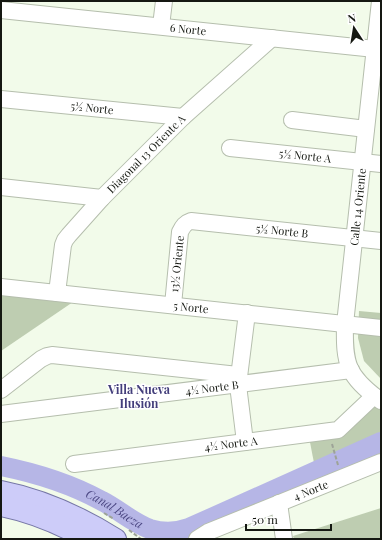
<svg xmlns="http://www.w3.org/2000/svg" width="382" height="540" font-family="'Playfair Display',serif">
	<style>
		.green { fill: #becdb1 }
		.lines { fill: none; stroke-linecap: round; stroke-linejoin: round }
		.river { stroke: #b6b6e6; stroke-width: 20 }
		.minor-casing { stroke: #b5bead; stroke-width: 18 }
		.major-casing { stroke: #7677a6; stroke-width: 22 }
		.path { stroke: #9da397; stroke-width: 2; stroke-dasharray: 4 2; stroke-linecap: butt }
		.minor { stroke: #fff; stroke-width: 16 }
		.major { stroke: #cdccf9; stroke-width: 20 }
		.labels { text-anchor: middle; stroke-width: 3; stroke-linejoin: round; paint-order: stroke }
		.street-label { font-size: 11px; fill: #151812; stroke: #fff }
		.neighbourhood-label { font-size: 12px; font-weight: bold; fill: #433e7b; stroke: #fff }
		.water-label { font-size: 12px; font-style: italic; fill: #4b4783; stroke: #fff }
	</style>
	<rect width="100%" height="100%" fill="#f2fbea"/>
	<g class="green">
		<polygon points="1,293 73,302 1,351"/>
		<polygon points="359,311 381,313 381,379 364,361 358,338"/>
		<polygon points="374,401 381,405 381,434 363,443 314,463 309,437"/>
		<polygon points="381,508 381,539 294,539 293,536"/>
	</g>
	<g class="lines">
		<path class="river" id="s1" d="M1,466c35,7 70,18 101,35 16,8 31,22 48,28 13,4 25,4 39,-1l192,-86"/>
		<g class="minor-casing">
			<g id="minor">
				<path d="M380,1l-35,323c-1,40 2,52 36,77"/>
				<path id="s2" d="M1,10l374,39"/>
				<polyline points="161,26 164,1"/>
				<polyline points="1,99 183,117"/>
				<polyline points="292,120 366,129"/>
				<polyline points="230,148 381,164"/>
				<polyline points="1,187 102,198"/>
				<path id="s3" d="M1,287l380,41"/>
				<path id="s4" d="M57,293l6,-48 2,-5 4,-5 33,-37 81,-81 89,-79"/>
				<path d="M173,305l7,-73c3,-6 5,-9 11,-11l190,20"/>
				<polyline points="1,390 41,359 47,356 52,355 238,375"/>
				<polyline points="1,414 351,370"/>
				<polyline points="245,442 238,385 247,313"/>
				<polyline points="74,464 338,430 374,396"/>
				<polyline points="279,503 284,539"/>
				<path id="s5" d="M197,539l11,-7 173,-70"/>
			</g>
		</g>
		<g class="major-casing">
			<g id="major">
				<path d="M1,491c41,8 80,26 115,48"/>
				<path d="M1,506c30,6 59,18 86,33"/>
			</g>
		</g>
		<g class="path">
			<polyline points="332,444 338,465"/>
			<polyline points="104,513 114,519"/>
			<polyline points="129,530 141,539"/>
		</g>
		<use href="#minor" class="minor"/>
		<use href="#major" class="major"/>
	</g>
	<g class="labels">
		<g class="street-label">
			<text dy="4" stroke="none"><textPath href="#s2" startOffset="188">6 Norte</textPath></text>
			<text transform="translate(92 108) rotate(6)" y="4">5½ Norte</text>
			<text dy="4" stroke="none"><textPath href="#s4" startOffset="172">Diagonal 13 Oriente A</textPath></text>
			<text transform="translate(305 156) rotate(6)" y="4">5½ Norte A</text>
			<text transform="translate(358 207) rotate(-84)" y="4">Calle 14 Oriente</text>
			<text transform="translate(282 231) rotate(6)" y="4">5½ Norte B</text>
			<text transform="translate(177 264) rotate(-84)" y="4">13½ Oriente</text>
			<text dy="4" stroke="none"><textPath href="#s3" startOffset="191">5 Norte</textPath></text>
			<text transform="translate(212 388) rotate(-7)" y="4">4½ Norte B</text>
			<text transform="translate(231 444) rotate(-7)" y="4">4½ Norte A</text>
			<text dy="4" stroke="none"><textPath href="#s5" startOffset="124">4 Norte</textPath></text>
		</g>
		<g class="neighbourhood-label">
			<text x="139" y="394">Villa Nueva<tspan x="139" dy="14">Ilusión</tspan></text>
		</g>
		<g class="water-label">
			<text dy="4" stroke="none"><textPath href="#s1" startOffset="122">Canal Baeza</textPath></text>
		</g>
	</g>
	<rect width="382" height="540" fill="none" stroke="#151812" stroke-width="4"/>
	<g transform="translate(354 28) rotate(348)" stroke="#ffffff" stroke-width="3" paint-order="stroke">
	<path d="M0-3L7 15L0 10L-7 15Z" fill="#151812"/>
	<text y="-6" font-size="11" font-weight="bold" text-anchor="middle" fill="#151812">N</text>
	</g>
	<path d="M246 524v6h85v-6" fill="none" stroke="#151812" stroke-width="2"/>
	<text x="252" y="524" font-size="12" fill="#151812" stroke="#ffffff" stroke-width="3" paint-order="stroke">50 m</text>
</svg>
